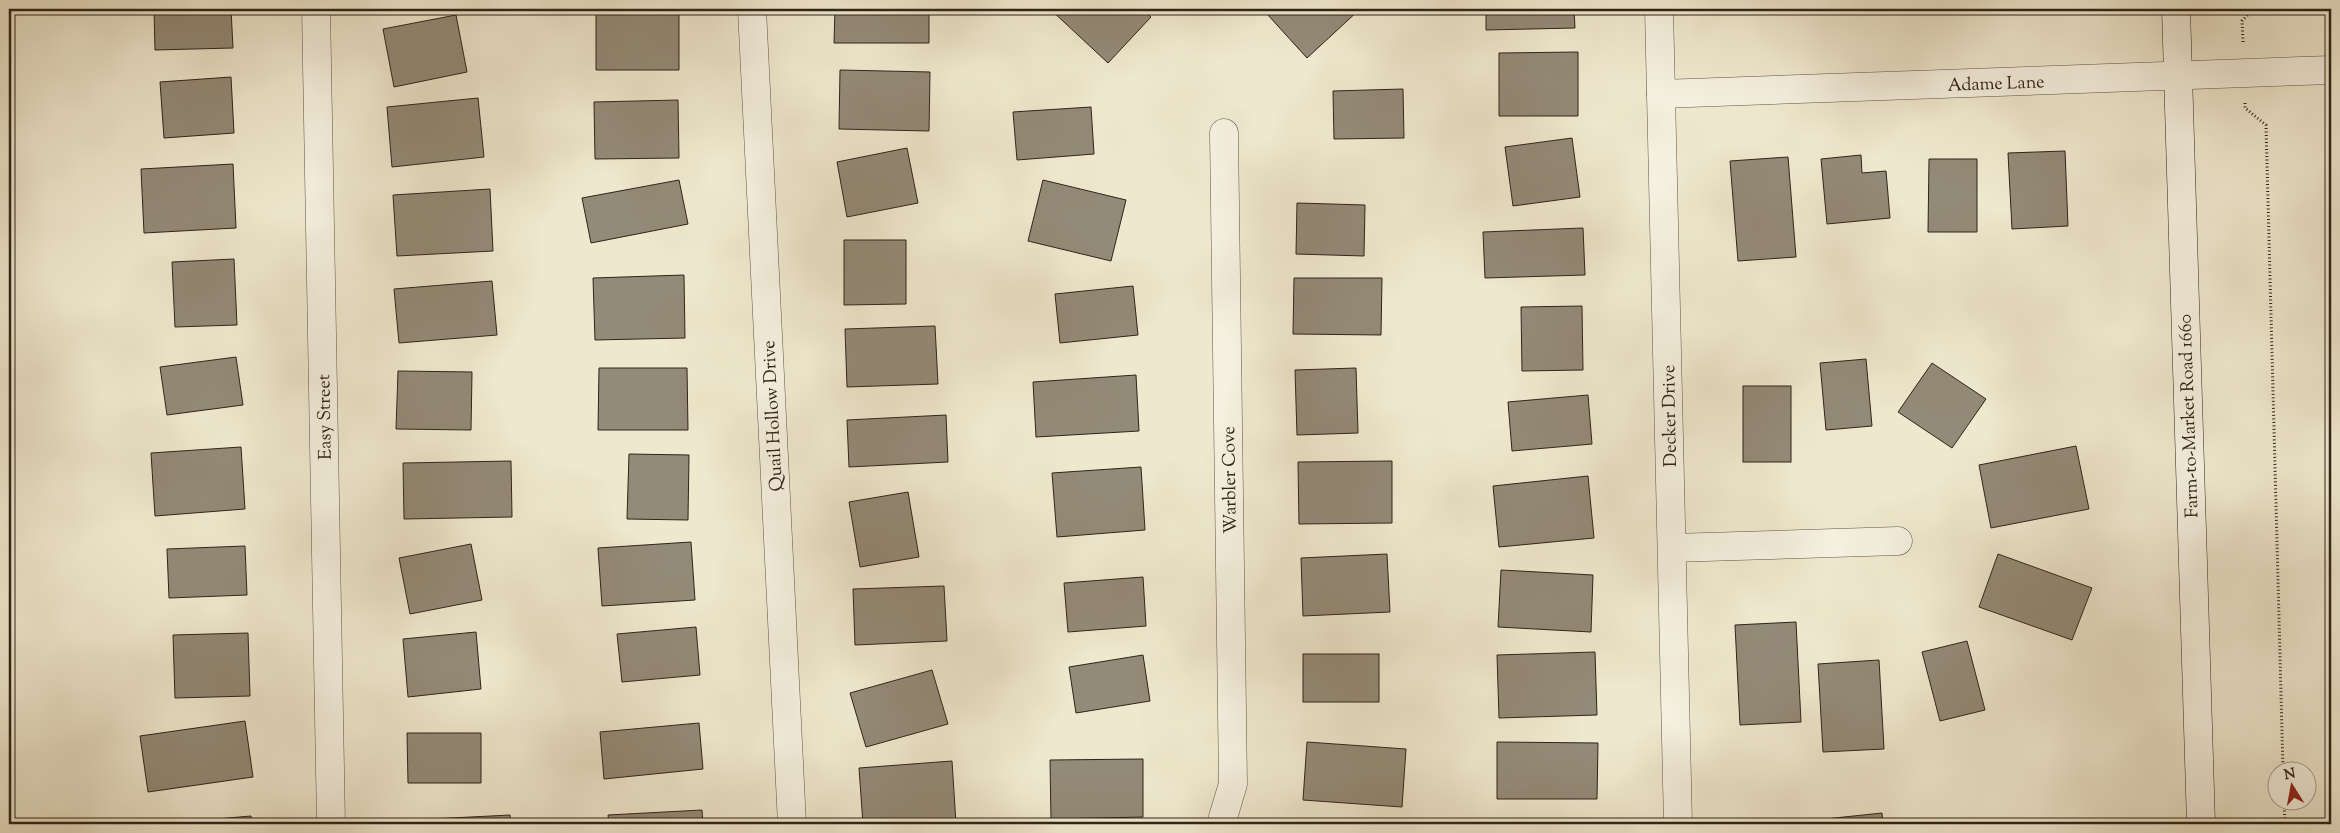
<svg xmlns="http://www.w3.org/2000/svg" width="2340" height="833" font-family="'Sorts Mill Goudy',serif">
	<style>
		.building { fill: #938a77; stroke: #2f2419 }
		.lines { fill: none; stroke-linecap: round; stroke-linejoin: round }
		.street-casing { stroke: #5f5546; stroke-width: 29 }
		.secondary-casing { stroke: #2f2419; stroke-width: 29 }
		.path { stroke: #2f2419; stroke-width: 3; stroke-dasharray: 1 2.5; stroke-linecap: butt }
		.street { stroke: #f5f0df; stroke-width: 28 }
		.secondary { stroke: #f5f0df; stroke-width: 28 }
		.labels { text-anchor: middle; stroke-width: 4.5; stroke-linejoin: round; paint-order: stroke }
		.street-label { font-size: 18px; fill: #2f2419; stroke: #f5f0df }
	</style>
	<rect width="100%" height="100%" fill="#efe8ce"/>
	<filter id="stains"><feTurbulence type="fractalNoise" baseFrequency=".004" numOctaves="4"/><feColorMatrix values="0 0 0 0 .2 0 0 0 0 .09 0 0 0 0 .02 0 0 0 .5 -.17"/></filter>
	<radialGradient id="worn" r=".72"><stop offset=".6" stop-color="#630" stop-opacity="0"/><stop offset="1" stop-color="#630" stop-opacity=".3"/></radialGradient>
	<g class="building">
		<polygon points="154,9 231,9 233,48 155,50"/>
		<polygon points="835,9 929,9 929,43 834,43"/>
		<polygon points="1050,9 1142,9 1151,17 1108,63"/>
		<polygon points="1181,9 1211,9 1182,14"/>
		<polygon points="1273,9 1360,9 1307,58 1267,14"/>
		<polygon points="1486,9 1574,9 1575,28 1486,30"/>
		<polygon points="679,11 679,70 596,70 596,12"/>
		<polygon points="456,15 467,72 394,87 383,29"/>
		<polygon points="1578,52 1578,116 1499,116 1499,53"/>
		<polygon points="840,70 930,72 929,131 839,129"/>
		<polygon points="231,77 234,133 164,138 160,82"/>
		<polygon points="1403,89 1404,138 1334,139 1333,91"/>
		<polygon points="478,98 484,157 392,167 387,107"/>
		<polygon points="678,100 679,158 595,159 594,102"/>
		<polygon points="1091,107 1094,154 1017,160 1013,112"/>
		<polygon points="1572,138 1580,197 1513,206 1505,147"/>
		<polygon points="907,148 918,203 847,217 837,162"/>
		<polygon points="2065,151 2068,226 2012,229 2008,153"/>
		<polygon points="1861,155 1862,173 1886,171 1890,218 1827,224 1821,159"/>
		<polygon points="1788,157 1796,257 1738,261 1730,161"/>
		<polygon points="1929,159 1977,159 1977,232 1928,232"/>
		<polygon points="233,164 236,228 144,233 141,169"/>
		<polygon points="679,180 688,224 591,243 582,198"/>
		<polygon points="1043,180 1126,200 1111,261 1028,241"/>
		<polygon points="490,189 493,251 397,256 393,195"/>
		<polygon points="1297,203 1365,205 1364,256 1296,254"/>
		<polygon points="1583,228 1585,275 1485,278 1483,232"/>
		<polygon points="844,240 906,240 906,304 844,305"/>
		<polygon points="234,259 237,325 175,327 172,262"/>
		<polygon points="684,275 685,338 595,340 593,278"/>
		<polygon points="1294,278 1382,278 1381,335 1293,334"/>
		<polygon points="492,281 497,335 399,343 394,289"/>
		<polygon points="1133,286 1138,335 1060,343 1055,294"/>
		<polygon points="1582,306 1583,370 1522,371 1521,307"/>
		<polygon points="935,326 938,384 847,387 845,329"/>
		<polygon points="236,357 243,405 167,415 160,367"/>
		<polygon points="1866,359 1872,426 1826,430 1820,363"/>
		<polygon points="1932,363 1986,399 1952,448 1898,412"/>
		<polygon points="599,368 687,368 688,430 598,430"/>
		<polygon points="1356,368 1358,433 1297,435 1295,370"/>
		<polygon points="398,371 472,372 471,430 396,429"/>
		<polygon points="1136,375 1139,431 1036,437 1033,382"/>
		<rect x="1743" y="386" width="48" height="76"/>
		<polygon points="1588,395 1592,444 1512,451 1508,402"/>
		<polygon points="946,415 948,462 849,467 847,420"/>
		<polygon points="2076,446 2089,509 1991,528 1979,465"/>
		<polygon points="241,447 245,509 155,516 151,453"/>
		<polygon points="629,454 689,455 688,520 627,519"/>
		<polygon points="511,461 512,517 404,519 403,463"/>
		<polygon points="1392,461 1392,523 1299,524 1298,462"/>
		<polygon points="1141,467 1145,530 1057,537 1052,473"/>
		<polygon points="1588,476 1594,538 1499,547 1493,486"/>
		<polygon points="908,492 919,557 860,567 849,502"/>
		<polygon points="691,542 695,600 602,606 598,548"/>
		<polygon points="471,544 482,600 410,614 399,558"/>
		<polygon points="245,546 247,595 169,598 167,549"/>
		<polygon points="1387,554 1390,612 1303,616 1301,558"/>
		<polygon points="1998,554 2092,588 2072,640 1979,607"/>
		<polygon points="1501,570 1593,575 1591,632 1498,627"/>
		<polygon points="1143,577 1146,626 1068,632 1064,583"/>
		<polygon points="944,586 947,641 855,645 853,589"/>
		<polygon points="1796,622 1801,722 1740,725 1735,625"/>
		<polygon points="696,627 700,675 622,682 617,634"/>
		<polygon points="476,632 481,689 408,697 403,639"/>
		<polygon points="248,633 250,696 175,698 173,635"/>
		<polygon points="1967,641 1985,710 1940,721 1922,652"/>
		<polygon points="1595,652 1597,715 1499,718 1497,655"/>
		<rect x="1303" y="654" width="76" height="48"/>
		<polygon points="1143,655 1150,701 1076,713 1069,667"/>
		<polygon points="1879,660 1884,749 1823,752 1818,664"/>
		<polygon points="932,670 948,724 866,747 850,693"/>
		<polygon points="2328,712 2331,712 2331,754"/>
		<polygon points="245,721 253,777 148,792 140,736"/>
		<polygon points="699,723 703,769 604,779 600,732"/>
		<polygon points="407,733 481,733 481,783 408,783"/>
		<polygon points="1307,742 1406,749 1402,807 1303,800"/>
		<polygon points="1497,742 1598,743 1597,799 1497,799"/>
		<polygon points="1143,759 1143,817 1051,819 1050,760"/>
		<polygon points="952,761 956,824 863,824 859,768"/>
		<polygon points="702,810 703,824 609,824 608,815"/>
		<polygon points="1882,813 1883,824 1826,824 1825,819"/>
		<polygon points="510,815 511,824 411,824 411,820"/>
		<polygon points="251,816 252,824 158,824"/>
	</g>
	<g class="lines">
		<g class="street-casing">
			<g id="street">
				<polyline points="316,9 331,824"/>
				<polyline points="752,9 792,824"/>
				<polyline points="1659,9 1678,824"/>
				<polyline points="1661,94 2331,70"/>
				<polyline points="1672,548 1898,541"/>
				<polyline points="1221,824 1233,784 1224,133"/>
			</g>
		</g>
		<g class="secondary-casing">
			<polyline id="secondary" points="2176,9 2201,824"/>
		</g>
		<g class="path">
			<polyline points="2243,42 2242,21 2253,9"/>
			<polyline points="2245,103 2245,108 2266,125 2283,770"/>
			<polyline points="2284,800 2285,824"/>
		</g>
		<use href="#street" class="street"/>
		<use href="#secondary" class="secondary"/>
	</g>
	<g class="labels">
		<g class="street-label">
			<text transform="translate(1996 83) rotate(-2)" y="6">Adame Lane</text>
			<text transform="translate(772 416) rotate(-93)" y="6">Quail Hollow Drive</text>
			<text transform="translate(1669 416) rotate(-91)" y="6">Decker Drive</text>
			<text transform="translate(2188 416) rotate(-92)" y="6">Farm-to-Market Road 1660</text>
			<text transform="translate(324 417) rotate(-91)" y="6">Easy Street</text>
			<text transform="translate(1229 480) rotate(-91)" y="6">Warbler Cove</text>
		</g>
	</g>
	<rect width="2340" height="833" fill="none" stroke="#efe8ce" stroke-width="30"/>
	<rect x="10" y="10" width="2320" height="813" fill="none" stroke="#2f2419" stroke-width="2.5"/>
	<rect x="15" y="15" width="2310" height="803" fill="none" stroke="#2f2419"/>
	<g transform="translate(2292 786) rotate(349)"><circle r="24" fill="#f5f0df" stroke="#a69e90"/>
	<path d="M0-4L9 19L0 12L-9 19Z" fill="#8f2418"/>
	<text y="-8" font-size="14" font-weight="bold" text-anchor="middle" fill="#2f2419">N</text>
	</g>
	<rect width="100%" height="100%" filter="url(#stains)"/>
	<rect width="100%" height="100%" fill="url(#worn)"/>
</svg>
